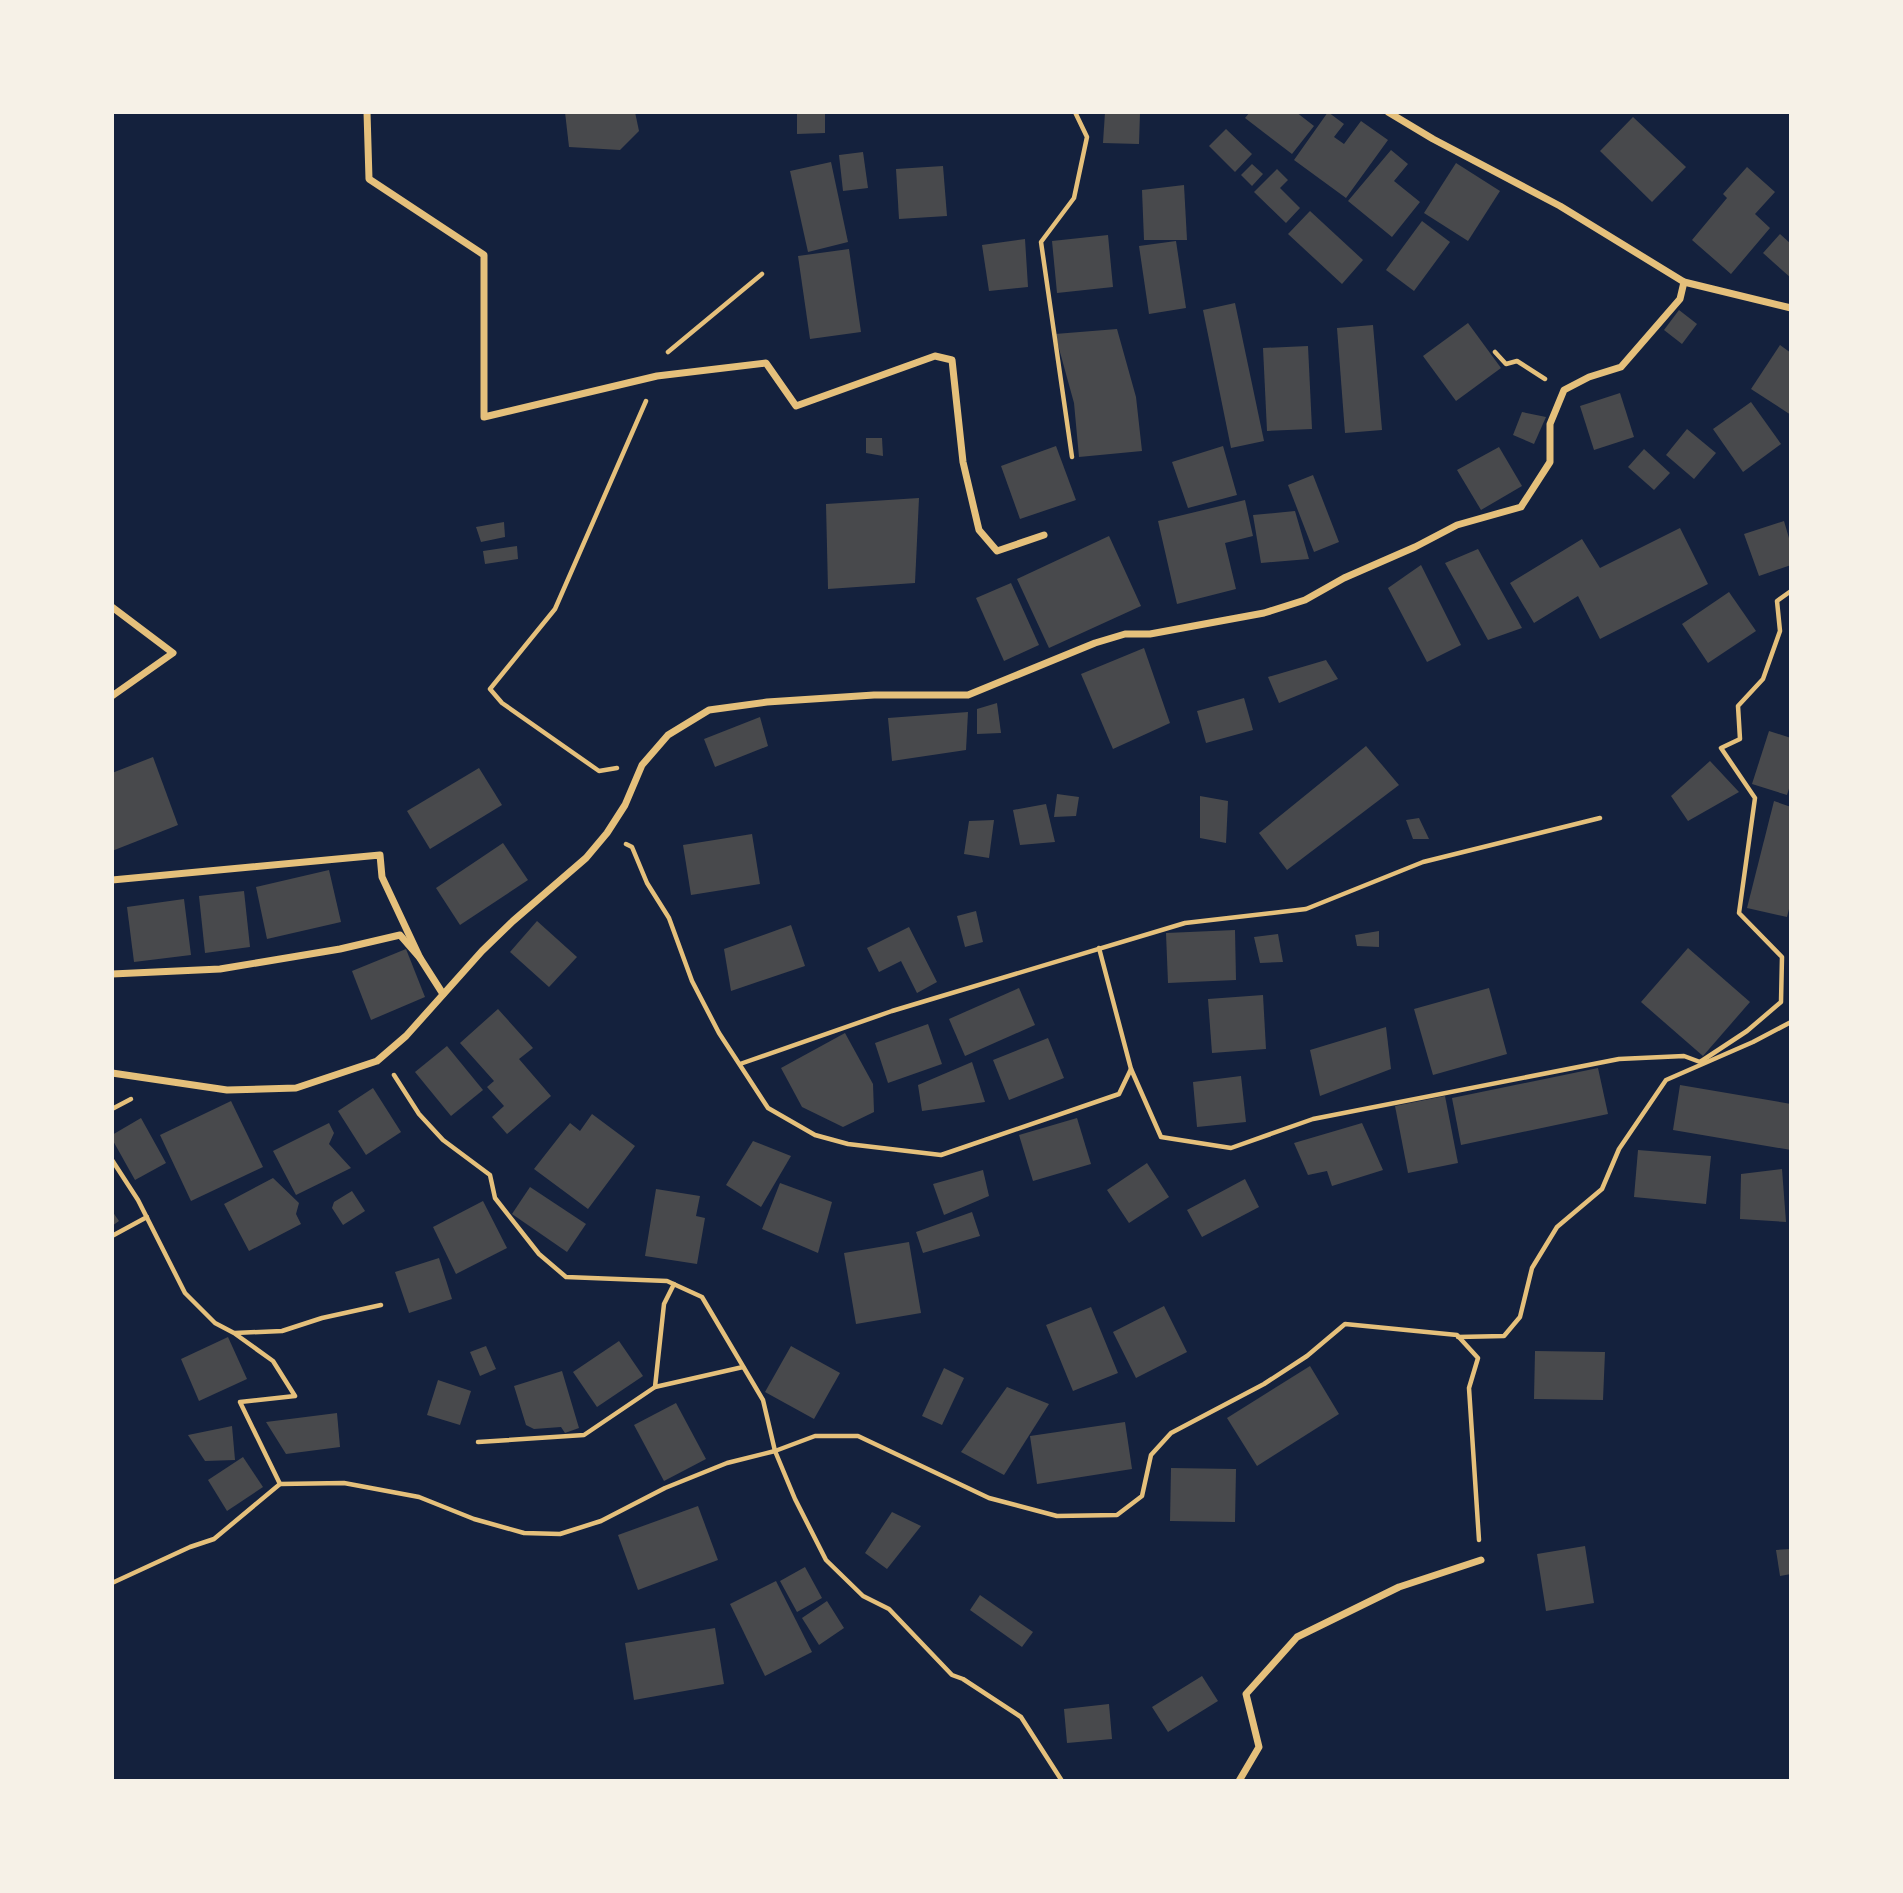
<svg xmlns="http://www.w3.org/2000/svg" width="1903" height="1893" font-family="'Sofia Sans Condensed',sans-serif">
	<style>
		.building { fill: #48494c }
		.lines { fill: none; stroke-linecap: round; stroke-linejoin: round }
		.path { stroke: #e5c07b; stroke-width: 4.5 }
		.minor { stroke: #e5c07b; stroke-width: 7 }
	</style>
	<rect width="100%" height="100%" fill="#14213d"/>
	<g class="building">
		<polygon points="565,112 635,112 639,131 620,150 569,147"/>
		<polygon points="797,112 825,112 825,133 797,134"/>
		<polygon points="1105,112 1140,112 1139,144 1103,143"/>
		<polygon points="1250,112 1296,112 1314,126 1292,154 1245,118"/>
		<polygon points="1328,112 1344,124 1334,137 1344,144 1361,121 1388,140 1346,198 1294,160"/>
		<polygon points="1633,117 1686,167 1652,202 1600,151"/>
		<polygon points="1226,129 1252,154 1235,172 1209,146"/>
		<polygon points="1391,150 1408,164 1394,181 1420,202 1392,237 1348,201"/>
		<polygon points="863,152 868,188 843,191 839,155"/>
		<polygon points="831,162 848,242 808,252 790,171"/>
		<polygon points="1456,163 1500,191 1468,241 1424,213"/>
		<polygon points="1252,164 1263,174 1252,186 1241,175"/>
		<polygon points="943,166 947,216 899,219 896,169"/>
		<polygon points="1747,167 1775,192 1755,214 1770,228 1731,274 1692,240 1727,198 1723,194"/>
		<polygon points="1277,169 1288,180 1280,188 1300,208 1286,223 1254,192"/>
		<polygon points="1184,185 1187,240 1144,240 1142,190"/>
		<polygon points="1310,211 1363,260 1342,284 1288,234"/>
		<polygon points="1422,221 1450,242 1414,291 1386,270"/>
		<polygon points="1780,234 1791,244 1791,278 1763,253"/>
		<polygon points="1108,235 1113,287 1057,293 1052,241"/>
		<polygon points="1025,239 1028,287 989,291 982,245"/>
		<polygon points="1176,241 1186,308 1149,314 1139,246"/>
		<polygon points="849,249 861,332 810,339 798,256"/>
		<polygon points="1235,303 1264,441 1231,448 1203,310"/>
		<polygon points="1679,310 1697,324 1682,344 1664,330"/>
		<polygon points="1468,323 1501,368 1456,401 1423,356"/>
		<polygon points="1373,325 1382,430 1345,433 1337,328"/>
		<polygon points="1117,329 1136,397 1142,451 1079,457 1074,403 1055,334"/>
		<polygon points="1780,345 1791,353 1791,415 1751,389"/>
		<polygon points="1308,346 1312,429 1267,431 1263,348"/>
		<polygon points="1620,393 1634,437 1594,450 1580,406"/>
		<polygon points="1751,402 1781,444 1743,472 1713,429"/>
		<polygon points="1522,412 1546,417 1534,444 1513,435"/>
		<polygon points="1687,429 1716,453 1694,479 1666,455"/>
		<polygon points="866,438 882,438 883,456 866,453"/>
		<polygon points="1056,446 1076,500 1020,519 1001,466"/>
		<polygon points="1223,446 1237,495 1188,508 1172,462"/>
		<polygon points="1499,447 1522,486 1481,510 1457,470"/>
		<polygon points="1644,449 1670,473 1654,490 1628,467"/>
		<polygon points="1313,475 1339,542 1314,552 1288,485"/>
		<polygon points="919,498 915,583 828,589 826,504"/>
		<polygon points="1245,500 1253,536 1225,543 1236,589 1177,604 1158,521"/>
		<polygon points="1295,511 1309,559 1261,563 1253,515"/>
		<polygon points="1784,521 1791,545 1791,565 1759,576 1744,534"/>
		<polygon points="504,522 505,537 481,542 476,527"/>
		<polygon points="1680,528 1708,584 1600,639 1578,596 1534,623 1510,583 1582,539 1600,568"/>
		<polygon points="1109,536 1141,606 1049,648 1017,579"/>
		<polygon points="517,546 518,559 485,564 483,551"/>
		<polygon points="1478,549 1522,628 1488,640 1445,563"/>
		<polygon points="1421,565 1461,645 1427,662 1388,588"/>
		<polygon points="1011,583 1039,645 1004,661 976,598"/>
		<polygon points="1729,592 1756,631 1708,663 1682,624"/>
		<polygon points="1144,648 1170,723 1113,749 1081,674"/>
		<polygon points="1326,660 1338,679 1279,703 1268,677"/>
		<polygon points="1244,698 1253,730 1206,743 1197,711"/>
		<polygon points="997,703 1001,733 977,734 977,709"/>
		<polygon points="968,712 966,750 892,761 888,718"/>
		<polygon points="760,717 768,746 715,767 704,739"/>
		<polygon points="1769,731 1791,738 1791,782 1787,795 1752,784"/>
		<polygon points="1366,746 1399,785 1287,870 1259,833"/>
		<polygon points="153,757 178,825 112,851 112,773"/>
		<polygon points="1710,761 1739,792 1688,821 1671,796"/>
		<polygon points="479,768 502,805 430,849 407,811"/>
		<polygon points="1057,794 1079,797 1076,816 1054,817"/>
		<polygon points="1200,796 1228,801 1226,843 1200,838"/>
		<polygon points="1774,801 1791,807 1791,901 1787,917 1747,908"/>
		<polygon points="1046,804 1055,842 1020,845 1013,810"/>
		<polygon points="1419,818 1429,839 1413,839 1406,820"/>
		<polygon points="994,820 989,858 964,854 969,821"/>
		<polygon points="752,834 760,884 691,895 683,845"/>
		<polygon points="503,843 528,880 460,925 436,888"/>
		<polygon points="329,870 341,922 267,939 256,887"/>
		<polygon points="244,891 250,947 205,953 199,896"/>
		<polygon points="184,899 191,955 134,962 127,907"/>
		<polygon points="976,911 983,942 965,947 957,916"/>
		<polygon points="537,921 577,957 549,987 510,952"/>
		<polygon points="791,925 805,966 731,991 724,949"/>
		<polygon points="909,927 937,982 917,993 901,961 879,972 867,948"/>
		<polygon points="1235,930 1236,980 1168,983 1166,933"/>
		<polygon points="1379,931 1379,947 1357,946 1355,935"/>
		<polygon points="1278,934 1283,962 1260,963 1254,937"/>
		<polygon points="1688,948 1750,1002 1703,1056 1641,1002"/>
		<polygon points="406,949 425,997 371,1020 352,971"/>
		<polygon points="1019,988 1035,1025 965,1056 949,1019"/>
		<polygon points="1489,988 1507,1054 1433,1075 1414,1009"/>
		<polygon points="1263,995 1266,1049 1212,1053 1208,999"/>
		<polygon points="498,1009 533,1048 519,1059 551,1096 507,1134 492,1117 504,1106 487,1087 494,1081 460,1043"/>
		<polygon points="928,1024 942,1064 888,1083 875,1043"/>
		<polygon points="1386,1027 1391,1069 1320,1096 1310,1050"/>
		<polygon points="845,1033 873,1084 874,1112 843,1127 802,1107 781,1068"/>
		<polygon points="1048,1038 1064,1078 1009,1100 993,1060"/>
		<polygon points="447,1046 483,1090 451,1116 415,1072"/>
		<polygon points="972,1062 985,1102 922,1111 918,1085"/>
		<polygon points="1598,1068 1608,1114 1461,1145 1452,1098"/>
		<polygon points="1241,1076 1246,1122 1197,1127 1193,1082"/>
		<polygon points="1680,1085 1791,1104 1791,1150 1673,1130"/>
		<polygon points="373,1088 401,1132 366,1155 338,1111"/>
		<polygon points="1445,1096 1458,1163 1408,1173 1395,1106"/>
		<polygon points="231,1101 263,1167 191,1201 160,1135"/>
		<polygon points="592,1114 635,1146 588,1209 534,1169 570,1123 580,1131"/>
		<polygon points="141,1118 166,1163 135,1180 112,1139 112,1135"/>
		<polygon points="1077,1118 1091,1164 1033,1181 1019,1135"/>
		<polygon points="329,1123 334,1133 329,1144 351,1168 296,1195 273,1151"/>
		<polygon points="1362,1123 1383,1170 1332,1186 1327,1171 1308,1175 1294,1143"/>
		<polygon points="753,1141 791,1156 761,1207 726,1185"/>
		<polygon points="1638,1150 1711,1156 1706,1204 1634,1197"/>
		<polygon points="1147,1163 1169,1197 1129,1223 1107,1190"/>
		<polygon points="1782,1169 1786,1222 1740,1219 1741,1174"/>
		<polygon points="983,1170 989,1196 944,1215 933,1184"/>
		<polygon points="273,1178 299,1203 296,1214 301,1224 249,1251 224,1204"/>
		<polygon points="1245,1179 1259,1207 1202,1237 1187,1210"/>
		<polygon points="780,1183 832,1202 818,1253 762,1229"/>
		<polygon points="530,1187 586,1224 567,1252 512,1214"/>
		<polygon points="656,1189 700,1196 696,1216 705,1218 697,1264 645,1256"/>
		<polygon points="352,1191 365,1211 343,1225 332,1208 334,1202"/>
		<polygon points="483,1201 507,1248 456,1274 433,1227"/>
		<polygon points="112,1211 119,1221 112,1226"/>
		<polygon points="972,1212 980,1236 923,1253 916,1232"/>
		<polygon points="909,1242 921,1313 856,1324 844,1253"/>
		<polygon points="439,1258 452,1299 409,1313 395,1272"/>
		<polygon points="1164,1306 1187,1352 1136,1378 1113,1332"/>
		<polygon points="1091,1307 1118,1373 1073,1391 1046,1325"/>
		<polygon points="228,1337 247,1379 199,1401 181,1359"/>
		<polygon points="619,1341 643,1376 597,1407 573,1372"/>
		<polygon points="486,1346 496,1369 480,1376 470,1352"/>
		<polygon points="791,1346 840,1373 814,1419 765,1392"/>
		<polygon points="1535,1351 1605,1352 1603,1400 1534,1399"/>
		<polygon points="1310,1366 1339,1414 1257,1466 1227,1418"/>
		<polygon points="944,1368 964,1378 942,1425 922,1416"/>
		<polygon points="562,1371 579,1428 565,1433 561,1427 534,1429 526,1425 514,1386"/>
		<polygon points="438,1380 471,1391 460,1425 427,1415"/>
		<polygon points="1007,1387 1049,1404 1004,1475 961,1452"/>
		<polygon points="676,1403 706,1459 664,1481 634,1425"/>
		<polygon points="337,1413 340,1447 286,1454 266,1422"/>
		<polygon points="1125,1422 1132,1469 1037,1484 1030,1436"/>
		<polygon points="232,1426 235,1460 205,1461 188,1435"/>
		<polygon points="243,1457 263,1487 227,1511 208,1480"/>
		<polygon points="1171,1468 1236,1469 1235,1522 1170,1521"/>
		<polygon points="698,1506 718,1560 638,1590 618,1535"/>
		<polygon points="892,1512 921,1526 887,1569 865,1553"/>
		<polygon points="1585,1546 1594,1603 1546,1611 1537,1554"/>
		<polygon points="1791,1549 1791,1574 1780,1576 1776,1550"/>
		<polygon points="805,1567 822,1598 797,1612 780,1581"/>
		<polygon points="776,1581 812,1652 765,1676 730,1604"/>
		<polygon points="980,1595 1033,1632 1022,1647 970,1610"/>
		<polygon points="827,1601 844,1628 819,1645 802,1618"/>
		<polygon points="715,1628 724,1684 634,1700 625,1643"/>
		<polygon points="1202,1676 1218,1701 1168,1732 1152,1707"/>
		<polygon points="1109,1704 1112,1739 1067,1743 1064,1709"/>
	</g>
	<g class="lines">
		<g class="path">
			<polyline points="668,352 762,274"/>
			<polyline points="1495,352 1506,364 1517,361 1545,379"/>
			<polyline points="1072,457 1041,242 1074,198 1087,137 1075,112"/>
			<polyline points="617,768 599,771 502,703 490,689 555,609 646,401"/>
			<polyline points="626,844 632,847 647,883 669,918 692,981 719,1033 768,1108 815,1135 848,1144 941,1155 1119,1094 1131,1069 1099,948"/>
			<polyline points="740,1064 892,1011 1185,923 1306,909 1423,862 1600,818"/>
			<polyline points="1131,1069 1161,1137 1231,1148 1313,1119 1619,1059 1684,1056 1700,1062 1747,1031 1781,1002 1782,957 1739,913 1755,798 1721,748 1740,739 1738,706 1763,679 1780,631 1777,601 1791,591"/>
			<polyline points="394,1075 419,1114 443,1140 490,1175 495,1198 539,1254 566,1277 667,1281 702,1297 763,1400 775,1451 795,1499 826,1560 863,1596 889,1609 952,1675 963,1679 1021,1717 1062,1781"/>
			<polyline points="112,1109 131,1099"/>
			<polyline points="112,1160 138,1200 185,1293 215,1323 234,1333 273,1361 295,1396 240,1402 280,1484"/>
			<polyline points="112,1236 147,1217"/>
			<polyline points="235,1333 282,1331 322,1318 381,1305"/>
			<polyline points="1458,1337 1504,1336 1520,1317 1532,1268 1557,1227 1602,1189 1619,1149 1666,1080 1753,1042 1791,1022"/>
			<polyline points="655,1387 664,1304 674,1284"/>
			<polyline points="478,1442 584,1435 655,1387 743,1367"/>
			<polyline points="112,1583 190,1547 214,1539 280,1484 344,1483 419,1497 474,1519 524,1533 560,1534 601,1521 665,1488 727,1463 775,1451 815,1436 858,1436 989,1498 1057,1516 1117,1515 1142,1496 1151,1455 1171,1433 1264,1384 1307,1356 1345,1324 1457,1335 1478,1358 1469,1388 1479,1540"/>
		</g>
		<g class="minor">
			<polyline points="367,112 369,179 484,255 484,417 657,376 766,363 796,406 935,356 952,360 963,462 979,530 997,551 1044,535"/>
			<polyline points="1388,112 1433,139 1560,206 1684,282 1791,308"/>
			<polyline points="112,607 173,653 112,696"/>
			<polyline points="112,880 380,855 382,877 420,958"/>
			<polyline points="112,974 220,969 340,949 400,935 420,958 443,994"/>
			<polyline points="112,1073 227,1090 296,1088 377,1061 406,1036 482,951 513,921 586,858 607,833 625,805 642,765 668,735 709,710 767,702 874,695 968,695 1095,643 1125,634 1150,634 1264,613 1305,600 1344,578 1415,547 1457,525 1521,507 1550,462 1550,424 1564,390 1589,377 1621,367 1680,299 1684,282"/>
			<polyline points="1239,1781 1259,1747 1246,1694 1297,1637 1399,1587 1481,1560"/>
		</g>
	</g>
	<rect width="1903" height="1893" fill="none" stroke="#f6f1e7" stroke-width="228"/>
</svg>
